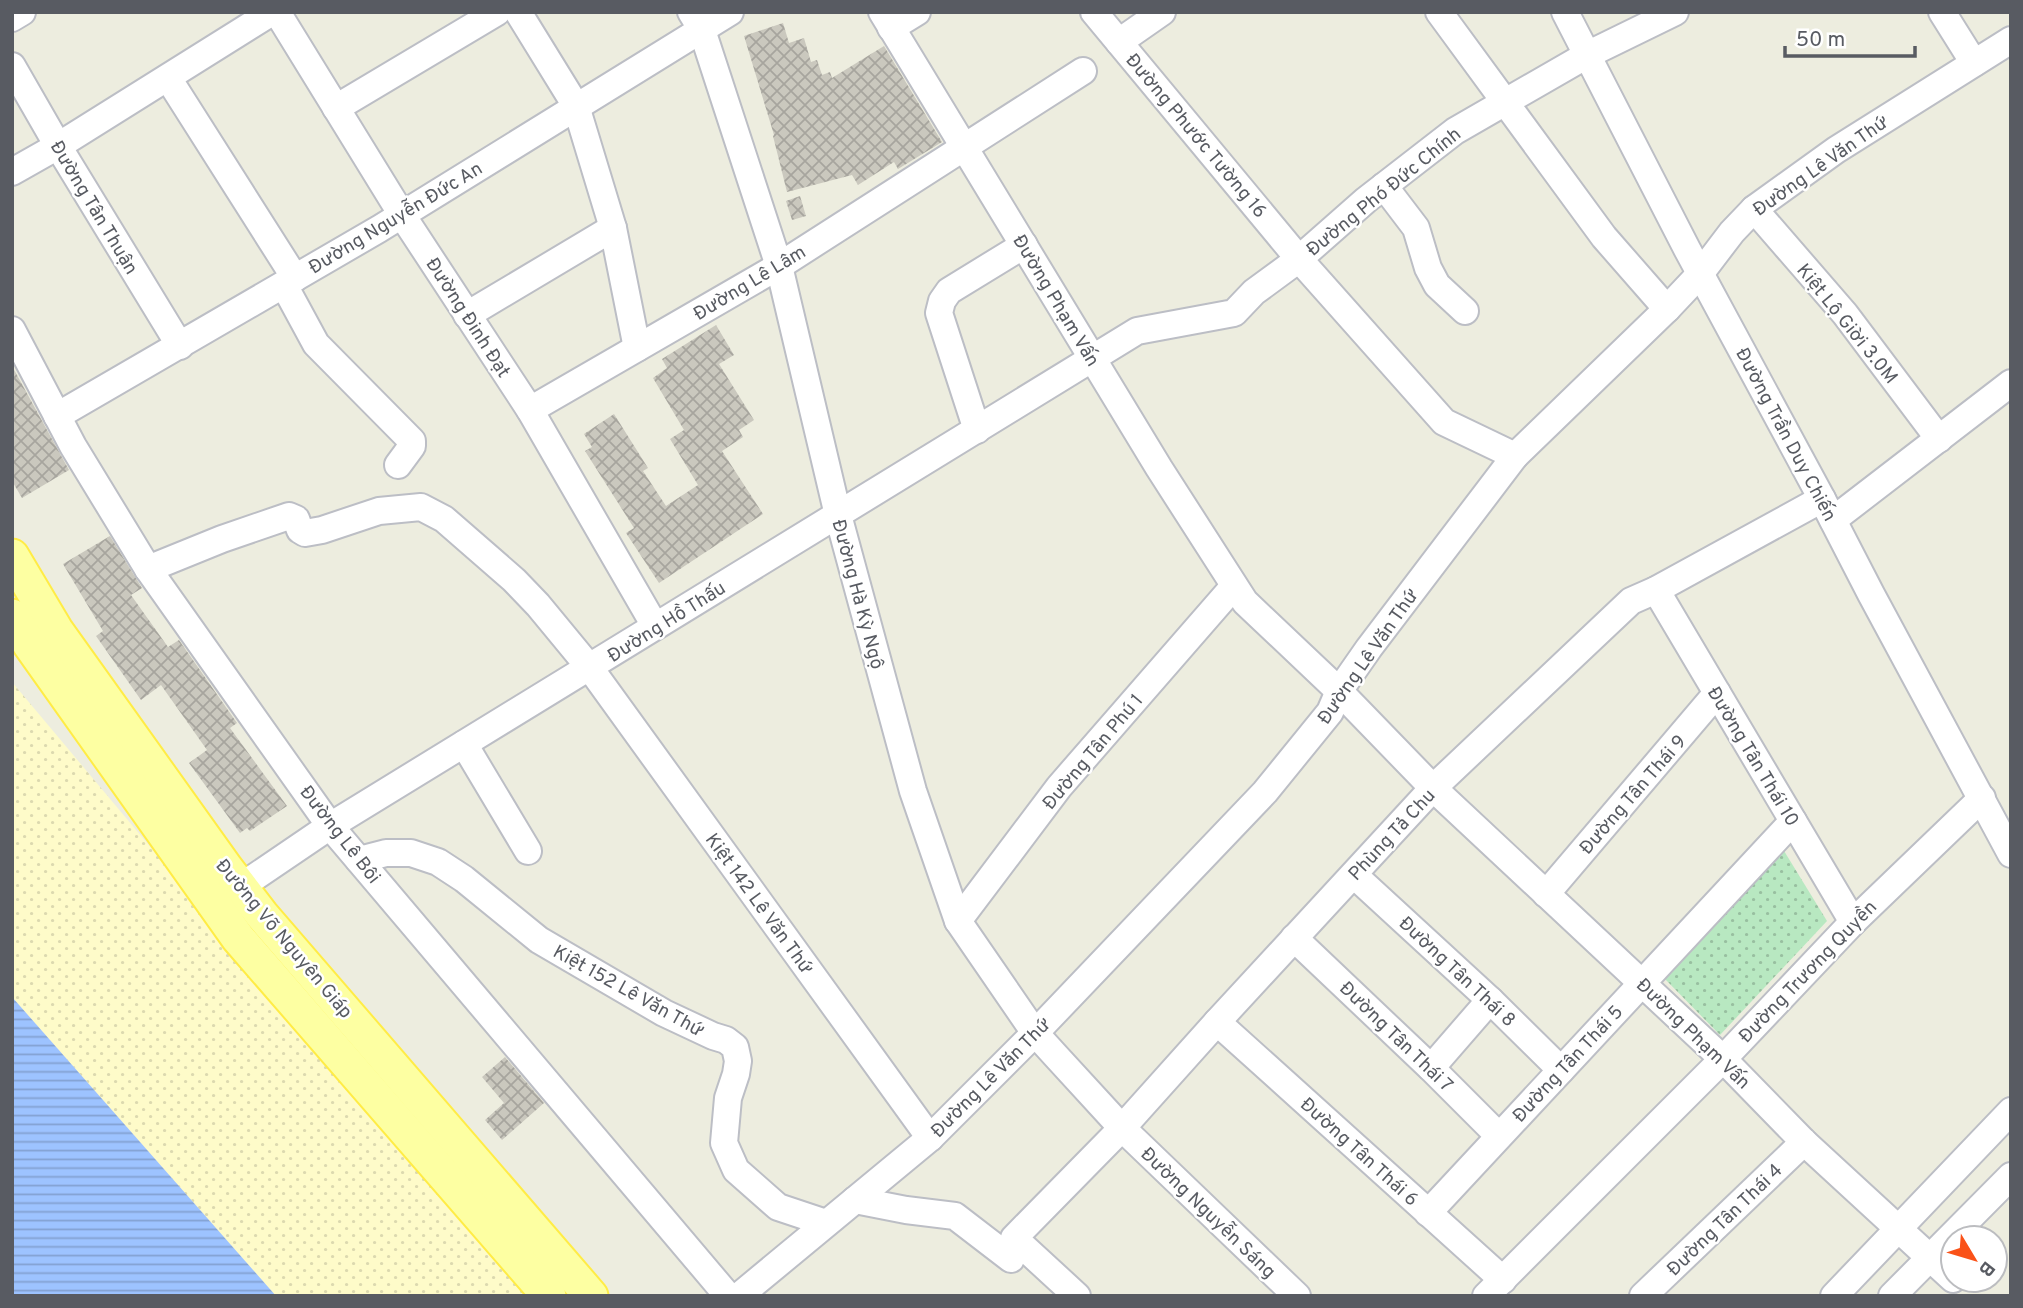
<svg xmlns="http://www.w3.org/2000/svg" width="2023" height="1308" font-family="Overpass,sans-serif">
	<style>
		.green { fill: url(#green-dots) }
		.sand { fill: url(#sand-dots) }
		.water { fill: url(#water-rules) }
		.building { fill: url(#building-cross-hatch) }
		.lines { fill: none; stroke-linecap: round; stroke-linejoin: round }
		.minor-casing { stroke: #bcbec5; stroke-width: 30 }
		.major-casing { stroke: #ffec46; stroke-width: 37 }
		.minor { stroke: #fff; stroke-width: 26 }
		.major { stroke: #fdffa2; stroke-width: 33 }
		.labels { text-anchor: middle; stroke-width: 5; stroke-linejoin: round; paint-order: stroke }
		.street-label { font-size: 19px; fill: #585b62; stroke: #fff }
	</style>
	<defs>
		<pattern id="green-dots" width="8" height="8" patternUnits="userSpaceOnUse" patternTransform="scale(1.75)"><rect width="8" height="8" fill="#b8e8c1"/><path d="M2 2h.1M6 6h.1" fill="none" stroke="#98bfa0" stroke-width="1.8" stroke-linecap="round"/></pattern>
		<pattern id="sand-dots" width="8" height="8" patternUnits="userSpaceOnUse" patternTransform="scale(1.75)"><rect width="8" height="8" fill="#fefbc9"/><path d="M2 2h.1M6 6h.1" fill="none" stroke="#dcd9af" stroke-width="1.8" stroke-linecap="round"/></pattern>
		<pattern id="water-rules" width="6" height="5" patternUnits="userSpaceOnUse" patternTransform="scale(1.75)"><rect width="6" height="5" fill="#9dc3ff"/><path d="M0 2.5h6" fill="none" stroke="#83a1d2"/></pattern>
		<pattern id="building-cross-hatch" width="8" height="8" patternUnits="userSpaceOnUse" patternTransform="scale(1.75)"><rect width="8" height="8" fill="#cac8be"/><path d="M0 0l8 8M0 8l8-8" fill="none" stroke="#a7a59e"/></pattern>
	</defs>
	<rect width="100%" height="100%" fill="#ededdf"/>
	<polygon class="green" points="1781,846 1827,921 1720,1035 1664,978"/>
	<polygon class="sand" points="12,682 527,1296 276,1296 12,997"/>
	<polygon class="water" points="12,997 276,1296 12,1296"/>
	<g class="building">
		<polygon points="783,23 789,43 804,38 811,62 817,60 822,75 830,72 832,78 884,46 942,142 898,169 894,162 858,185 852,175 787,192 773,136 774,135 744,36"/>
		<polygon points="800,196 806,216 792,220 786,201"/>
		<polygon points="716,325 734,355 719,364 754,420 739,430 743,437 722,451 763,514 659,583 626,533 634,528 585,451 592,447 584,434 614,414 648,468 643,471 666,506 698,485 670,439 684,430 653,378 667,368 662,359"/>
		<polygon points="12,366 69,470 22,498 12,481"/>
		<polygon points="110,536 142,588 131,595 168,647 179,640 237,723 230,728 287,806 250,831 247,828 240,833 189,763 207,750 161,685 141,700 96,636 103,631 63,564"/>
		<polygon points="505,1057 544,1103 502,1140 485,1120 504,1103 482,1077"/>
	</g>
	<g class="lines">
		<g class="minor-casing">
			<g id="minor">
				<polyline points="277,12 402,215 530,410 655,626"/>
				<polyline points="518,12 576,106 613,228 637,348"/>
				<polyline points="691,12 702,30 779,266 838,515 913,791 958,921 1035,1033 1055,1055 1122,1128 1297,1296"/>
				<polyline points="882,12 1159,468 1245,602 1339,691 1433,788 1723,1059 1804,1142 1953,1279"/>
				<polyline points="1094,12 1299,259 1444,422 1515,456"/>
				<polyline points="1439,12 1604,237 1667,309"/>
				<polyline points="1565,12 1687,249 1822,499 1871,594 2011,854"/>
				<polyline points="1942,12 1974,63"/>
				<polyline points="12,18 22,12"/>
				<polyline points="891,28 917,12"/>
				<polyline points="1119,42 1162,12"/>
				<polyline points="12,66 58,146 180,346"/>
				<polyline points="168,78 295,278"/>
				<polyline points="336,108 497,12"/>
				<polyline points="12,172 58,146 272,12"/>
				<polyline points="1384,186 1416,228 1428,268 1437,285 1465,311"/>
				<polyline points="1754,209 1845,314 1939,439"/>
				<polyline points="284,285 316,344 412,441 412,446 398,465"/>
				<polyline points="467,315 613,228"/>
				<polyline points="12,330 73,446 148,569 330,826 728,1296"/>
				<polyline points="530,410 779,266 1083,71"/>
				<polyline points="57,416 379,229 730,12"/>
				<polyline points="977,430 939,313 942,301 949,291 1024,245"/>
				<polyline points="1833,520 2011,383"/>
				<polyline points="148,569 222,539 289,516 296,519 300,530 305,533 322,530 379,511 421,507 444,519 514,580 538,605 590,668 930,1138"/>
				<polyline points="1656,590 1853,922"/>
				<polyline points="464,744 528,851"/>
				<polyline points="359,860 386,853 411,853 438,862 464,879 539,940 664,1013 713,1036 726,1040 735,1047 738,1061 736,1074 728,1098 724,1143 736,1170 778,1207 826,1223"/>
				<polyline points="1354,875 1490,1000 1561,1070"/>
				<polyline points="1546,894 1717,693"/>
				<polyline points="224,898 330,826 1137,331 1234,313 1254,292 1299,259 1366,200 1455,131 1587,55 1675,12"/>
				<polyline points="958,921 1059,787 1234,586"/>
				<polyline points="1294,938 1431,1068 1499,1136"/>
				<polyline points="1217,1022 1503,1280"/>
				<polyline points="1431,1068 1490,1000"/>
				<polyline points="855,1200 906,1210 955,1216 1011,1259"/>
				<polyline points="1428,1213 1793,821"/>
				<polyline points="739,1296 930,1138 1035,1033 1265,792 1330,712 1339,691 1369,648 1515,456 1667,309 1700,274 1732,232 1754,209 1836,150 2011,40"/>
				<polyline points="1077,1296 1014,1238 1122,1128 1217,1022 1433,788 1631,601 1656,590 1822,499"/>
				<polyline points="1486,1296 1723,1059 1853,922 1982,798"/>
				<polyline points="1643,1296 1804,1142"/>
				<polyline points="1834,1296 2011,1111"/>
				<polyline points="1892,1296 2011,1176"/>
			</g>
		</g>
		<g class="major-casing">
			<g id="major">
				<polyline points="12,556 56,630 226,868 262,915 591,1296"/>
				<polyline points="12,616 30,645 238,938 549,1296"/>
			</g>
		</g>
		<use href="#minor" class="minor"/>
		<use href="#major" class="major"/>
	</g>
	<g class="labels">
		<g class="street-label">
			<text transform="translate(1197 135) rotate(50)" y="7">Đường Phước Tường 16</text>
			<text transform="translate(1820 165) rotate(-35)" y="7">Đường Lê Văn Thứ</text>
			<text transform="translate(1383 191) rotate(-39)" y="7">Đường Phó Đức Chính</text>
			<text transform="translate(95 207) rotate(59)" y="7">Đường Tân Thuận</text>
			<text transform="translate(395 217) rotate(-31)" y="7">Đường Nguyễn Đức An</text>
			<text transform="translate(749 282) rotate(-31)" y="7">Đường Lê Lâm</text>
			<text transform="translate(1057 300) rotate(59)" y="7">Đường Phạm Vấn</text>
			<text transform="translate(469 317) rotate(57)" y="7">Đường Đinh Đạt</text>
			<text transform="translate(1848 323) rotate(51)" y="7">Kiệt Lộ Giời 3.0M</text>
			<text transform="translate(1787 434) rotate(62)" y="7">Đường Trần Duy Chiến</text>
			<text transform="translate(859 594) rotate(75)" y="7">Đường Hà Kỳ Ngộ</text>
			<text transform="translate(666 621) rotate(-32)" y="7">Đường Hồ Thấu</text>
			<text transform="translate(1367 656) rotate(-55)" y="7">Đường Lê Văn Thứ</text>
			<text transform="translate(1092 751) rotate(-50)" y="7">Đường Tân Phú 1</text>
			<text transform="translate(1754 756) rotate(59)" y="7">Đường Tân Thái 10</text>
			<text transform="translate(1632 794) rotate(-49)" y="7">Đường Tân Thái 9</text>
			<text transform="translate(341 834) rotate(52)" y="7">Đường Lê Bôi</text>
			<text transform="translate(1391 834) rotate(-47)" y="7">Phùng Tả Chu</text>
			<text transform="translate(760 903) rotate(54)" y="7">Kiệt 142 Lê Văn Thứ</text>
			<text transform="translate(285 938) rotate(50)" y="7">Đường Võ Nguyên Giáp</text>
			<text transform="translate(1458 971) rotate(43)" y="7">Đường Tân Thái 8</text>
			<text transform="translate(1807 971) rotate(-46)" y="7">Đường Trương Quyền</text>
			<text transform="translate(629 990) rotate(29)" y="7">Kiệt 152 Lê Văn Thứ</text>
			<text transform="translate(1694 1033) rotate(44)" y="7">Đường Phạm Vấn</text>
			<text transform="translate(1397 1036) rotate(44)" y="7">Đường Tân Thái 7</text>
			<text transform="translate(1567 1063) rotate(-47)" y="7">Đường Tân Thái 5</text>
			<text transform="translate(990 1077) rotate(-45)" y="7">Đường Lê Văn Thứ</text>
			<text transform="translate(1360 1151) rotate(42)" y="7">Đường Tân Thái 6</text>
			<text transform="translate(1209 1212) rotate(44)" y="7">Đường Nguyễn Sáng</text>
			<text transform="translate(1724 1219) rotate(-44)" y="7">Đường Tân Thái 4</text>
		</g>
	</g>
	<rect width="2023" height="1308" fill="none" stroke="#585b62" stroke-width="28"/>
	<g transform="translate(1974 1259) rotate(128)"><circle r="33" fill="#ffffff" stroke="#bcbdc0" stroke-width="2"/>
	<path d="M0-5L12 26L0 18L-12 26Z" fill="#fa5218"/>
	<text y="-10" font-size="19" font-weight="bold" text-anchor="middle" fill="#585b62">B</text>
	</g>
	<path d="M1785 46v10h130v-10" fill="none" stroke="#585b62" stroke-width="3.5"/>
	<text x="1796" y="46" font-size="21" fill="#585b62" stroke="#ffffff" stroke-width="5" paint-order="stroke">50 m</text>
</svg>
